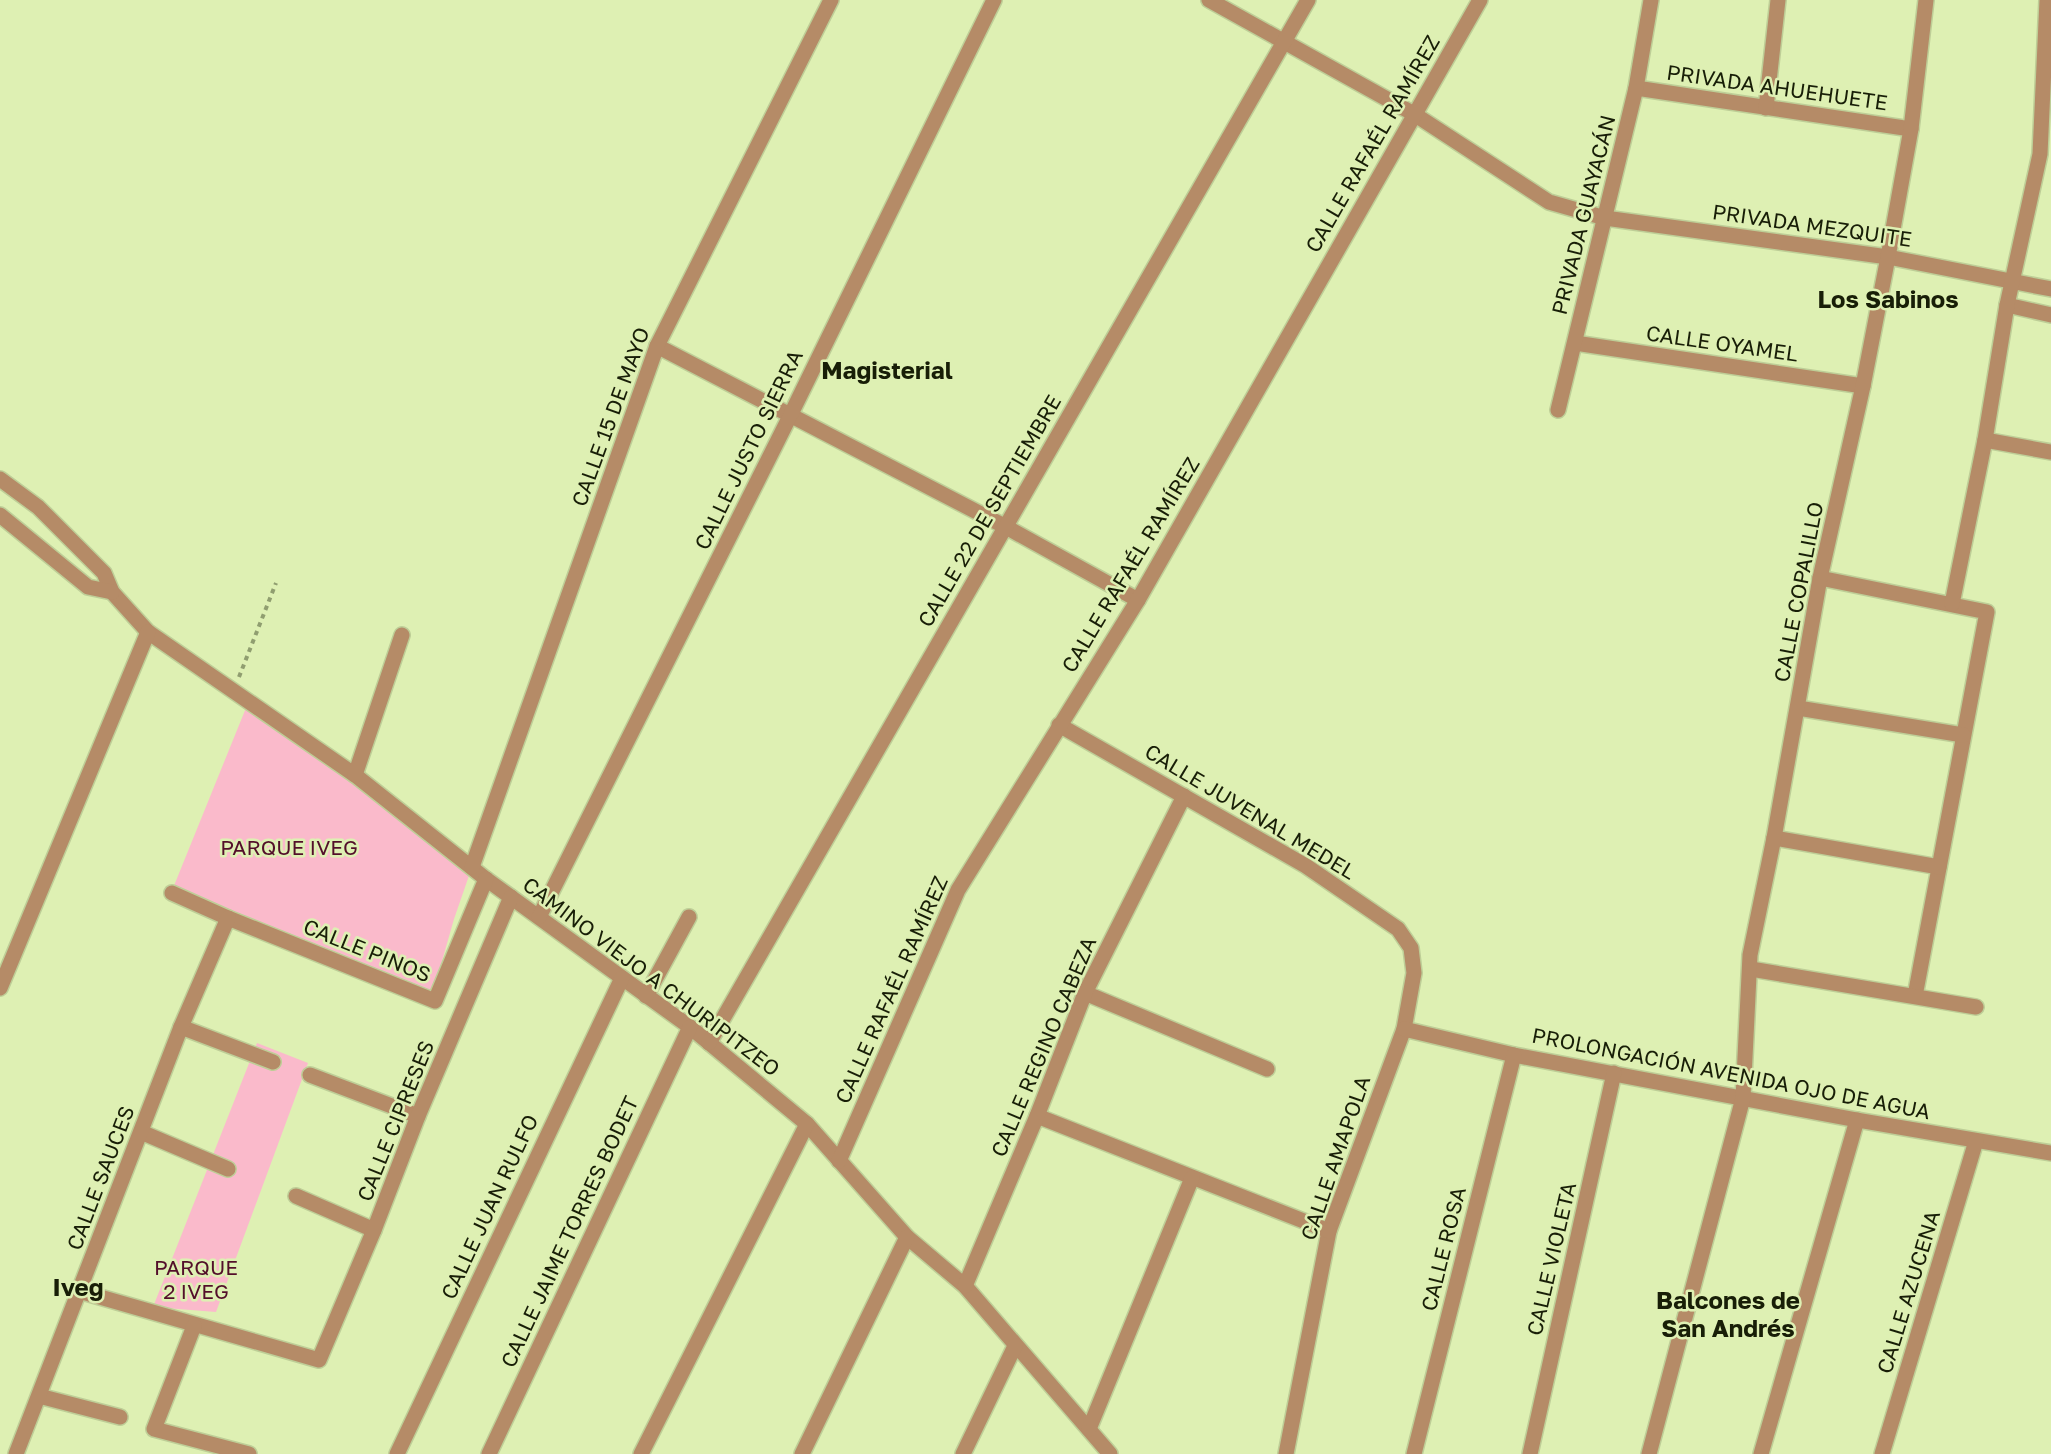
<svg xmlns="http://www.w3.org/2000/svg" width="2051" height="1454" font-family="'Golos Text',sans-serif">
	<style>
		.green { fill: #fabacb }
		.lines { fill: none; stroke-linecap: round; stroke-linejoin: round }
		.minor-casing { stroke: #bece97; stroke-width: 18 }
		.path { stroke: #909e70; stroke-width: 4; stroke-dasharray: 4.5 4.5; stroke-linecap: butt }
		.minor { stroke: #b58b67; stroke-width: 15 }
		.labels { text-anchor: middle; stroke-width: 5; stroke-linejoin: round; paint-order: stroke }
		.street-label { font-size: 21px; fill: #181e07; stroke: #def0b3 }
		.park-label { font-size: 21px; fill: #530e2a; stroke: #def0b3 }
		.quarter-label { font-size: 24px; font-weight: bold; fill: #181e07; stroke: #def0b3 }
	</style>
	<rect width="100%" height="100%" fill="#def0b3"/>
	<g class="green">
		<polygon points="248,703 472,867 454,919 430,1003 169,898"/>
		<polygon points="257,1043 308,1063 216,1312 153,1307"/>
	</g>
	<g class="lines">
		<g class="minor-casing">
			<g id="minor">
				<polyline points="1209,0 1414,114 1549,202 1605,218 1888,257 2051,289"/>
				<polyline points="1636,88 1911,129"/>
				<polyline points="1766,108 1778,0"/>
				<polyline points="2007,305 2051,315"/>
				<polyline points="1575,343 1863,386"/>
				<polyline points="657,346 1006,527 1138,600"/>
				<polyline points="1558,410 1636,88 1651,0"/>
				<polyline points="1985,440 2051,452"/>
				<polyline points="0,479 38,507 104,573 112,592 148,632 355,775 486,879 690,1027 807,1124 907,1237 965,1286 1110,1454"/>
				<polyline points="0,515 88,587 112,592"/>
				<polyline points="1820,578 1987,612 1915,996"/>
				<polyline points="1952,604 1985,440 2007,305 2040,154 2047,0"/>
				<polyline points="1798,708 1963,735"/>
				<polyline points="1059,725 1306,866 1398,929 1411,948 1414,973 1404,1029 1329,1231 1286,1454"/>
				<polyline points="355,775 402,635"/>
				<polyline points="1774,838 1939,867"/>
				<polyline points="472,867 657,346 831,0"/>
				<polyline points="172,893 228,918 435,1001 486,879"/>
				<polyline points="539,917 790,416 994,0"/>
				<polyline points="1751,969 1976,1007"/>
				<polyline points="0,988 148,632"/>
				<polyline points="1085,993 1267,1069"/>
				<polyline points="646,996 689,917"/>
				<polyline points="181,1027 273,1062"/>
				<polyline points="1404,1029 1514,1055 1857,1120 2051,1153"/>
				<polyline points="709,1043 1308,0"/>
				<polyline points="310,1075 418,1116"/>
				<polyline points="1037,1116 1329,1231"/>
				<polyline points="141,1132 228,1169"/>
				<polyline points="839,1161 958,890 1138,600 1480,0"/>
				<polyline points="296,1196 374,1230"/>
				<polyline points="965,1286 1037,1116 1085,993 1184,796"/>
				<polyline points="79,1291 319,1360 374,1230 418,1116 511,897"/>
				<polyline points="194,1326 154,1429 249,1454"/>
				<polyline points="39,1396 120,1417"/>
				<polyline points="1089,1429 1192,1178"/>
				<polyline points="16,1454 181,1027 228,918"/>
				<polyline points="397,1454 622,978"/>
				<polyline points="489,1454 690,1027"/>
				<polyline points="641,1454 807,1124"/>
				<polyline points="802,1454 907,1237"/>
				<polyline points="963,1454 1015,1346"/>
				<polyline points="1414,1454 1514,1055"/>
				<polyline points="1530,1454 1614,1073"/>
				<polyline points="1649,1454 1743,1098 1750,955 1774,838 1820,578 1863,386 1888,257 1911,129 1926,0"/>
				<polyline points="1761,1454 1857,1120"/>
				<polyline points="1882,1454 1976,1141"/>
			</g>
		</g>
		<polyline class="path" points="239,677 276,583"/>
		<use href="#minor" class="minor"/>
	</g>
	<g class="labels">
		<g class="street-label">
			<text transform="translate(1777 88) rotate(8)" y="7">PRIVADA AHUEHUETE</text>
			<text transform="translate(1373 144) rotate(-60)" y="7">CALLE RAFAÉL RAMÍREZ</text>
			<text transform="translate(1584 215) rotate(-76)" y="7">PRIVADA GUAYACÁN</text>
			<text transform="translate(1812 226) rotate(8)" y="7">PRIVADA MEZQUITE</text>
			<text transform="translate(1722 344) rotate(8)" y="7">CALLE OYAMEL</text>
			<text transform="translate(611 417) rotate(-70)" y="7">CALLE 15 DE MAYO</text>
			<text transform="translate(749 450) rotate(-64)" y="7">CALLE JUSTO SIERRA</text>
			<text transform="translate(990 511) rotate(-60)" y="7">CALLE 22 DE SEPTIEMBRE</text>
			<text transform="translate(1131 565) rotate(-59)" y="7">CALLE RAFAÉL RAMÍREZ</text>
			<text transform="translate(1799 592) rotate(-79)" y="7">CALLE COPALILLO</text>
			<text transform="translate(1250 812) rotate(31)" y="7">CALLE JUVENAL MEDEL</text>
			<text transform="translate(367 951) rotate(22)" y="7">CALLE PINOS</text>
			<text transform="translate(651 977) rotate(37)" y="7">CAMINO VIEJO A CHURIPITZEO</text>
			<text transform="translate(892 990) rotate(-66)" y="7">CALLE RAFAÉL RAMÍREZ</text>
			<text transform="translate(1044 1047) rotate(-67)" y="7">CALLE REGINO CABEZA</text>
			<text transform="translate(1731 1074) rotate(11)" y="7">PROLONGACIÓN AVENIDA OJO DE AGUA</text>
			<text transform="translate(396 1121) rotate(-68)" y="7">CALLE CIPRESES</text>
			<text transform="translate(1336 1158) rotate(-71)" y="7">CALLE AMAPOLA</text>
			<text transform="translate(101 1178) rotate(-69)" y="7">CALLE SAUCES</text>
			<text transform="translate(490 1207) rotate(-65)" y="7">CALLE JUAN RULFO</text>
			<text transform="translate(570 1232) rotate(-65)" y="7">CALLE JAIME TORRES BODET</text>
			<text transform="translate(1444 1249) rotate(-76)" y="7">CALLE ROSA</text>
			<text transform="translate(1552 1259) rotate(-77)" y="7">CALLE VIOLETA</text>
			<text transform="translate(1909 1292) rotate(-73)" y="7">CALLE AZUCENA</text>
		</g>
		<g class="park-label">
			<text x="289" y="855">PARQUE IVEG</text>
			<text x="196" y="1275">PARQUE<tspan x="196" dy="24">2 IVEG</tspan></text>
		</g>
		<g class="quarter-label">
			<text x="1888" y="308">Los Sabinos</text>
			<text x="887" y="379">Magisterial</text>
			<text x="78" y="1296">Iveg</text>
			<text x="1728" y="1309">Balcones de<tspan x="1728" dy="28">San Andrés</tspan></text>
		</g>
	</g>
</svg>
